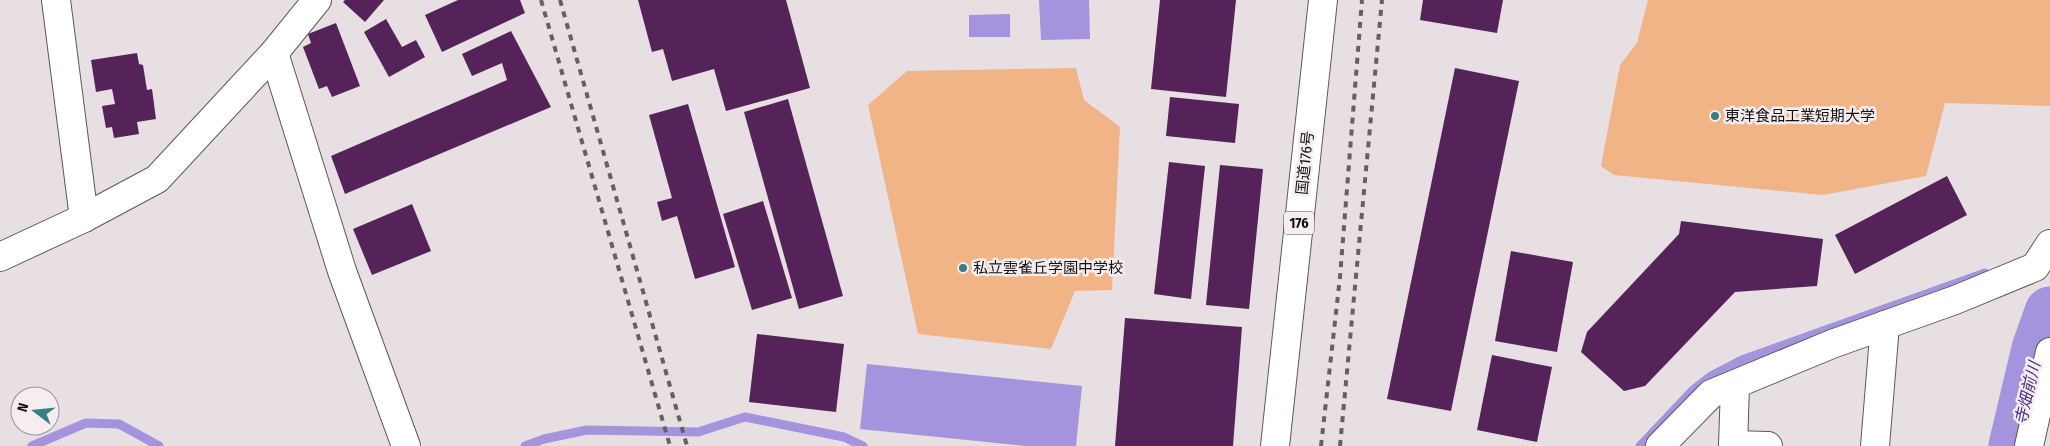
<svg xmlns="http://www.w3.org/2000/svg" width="2050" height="446" font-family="'Fira Sans Condensed','Noto Sans JP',sans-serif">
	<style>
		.green { fill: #f1b487 }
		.water { fill: #a494de }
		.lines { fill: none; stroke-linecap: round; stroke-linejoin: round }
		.stream { stroke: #a494de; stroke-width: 9 }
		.river { stroke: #a494de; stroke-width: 51 }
		.building { fill: #552359 }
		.minor-casing { stroke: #5e585a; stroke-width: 30 }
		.trunk-casing { stroke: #5e585a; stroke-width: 30 }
		.minor { stroke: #fff; stroke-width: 28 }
		.trunk { stroke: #fff; stroke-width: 28 }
		.rail { stroke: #656061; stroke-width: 4; stroke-dasharray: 6 6; stroke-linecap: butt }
		.poi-dot { fill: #367f83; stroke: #f5edef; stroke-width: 2 }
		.labels { text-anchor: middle; stroke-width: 5; stroke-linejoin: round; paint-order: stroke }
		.shield { fill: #f5edef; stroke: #585354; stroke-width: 1 }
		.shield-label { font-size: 14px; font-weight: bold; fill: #141112 }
		.poi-label { font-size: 15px; fill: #141112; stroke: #f5edef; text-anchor: start }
		.street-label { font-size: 15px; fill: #141112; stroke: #f5edef }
		.water-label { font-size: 16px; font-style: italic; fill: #492e83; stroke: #f5edef }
	</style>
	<rect width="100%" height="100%" fill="#e7dfe2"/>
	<g class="green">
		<polygon points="1648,0 2050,0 2050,106 1945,103 1926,176 1823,195 1614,175 1601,166 1620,65 1637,43"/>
		<polygon points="1076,68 1084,100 1120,127 1112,290 1075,291 1051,349 918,334 868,105 907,71"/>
	</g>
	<g class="water">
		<polygon points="1039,0 1089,0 1090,39 1041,40"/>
		<polygon points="1010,14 1010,37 969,37 969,15"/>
		<polygon points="867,364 1082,386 1076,446 1025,446 860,429"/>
	</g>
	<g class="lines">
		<g class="stream">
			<polyline points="32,446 86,423 119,424 159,446"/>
			<polyline points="525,446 544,439 587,430 698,432 745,417 844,437 863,446"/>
			<polyline points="1640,446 1693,390 1711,376 1742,360 1985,273"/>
		</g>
		<polyline class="river" points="2014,446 2037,349 2050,312"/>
	</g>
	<g class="building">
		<polygon points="345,0 384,0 365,22 343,2"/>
		<polygon points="458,0 520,0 525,13 442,52 425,15"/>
		<polygon points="638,0 786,0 810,88 726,111 714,69 672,81 663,49 652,52"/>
		<polygon points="1160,0 1236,0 1226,97 1151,89"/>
		<polygon points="1423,0 1503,0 1497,33 1420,20"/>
		<polygon points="386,19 402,47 416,40 425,57 389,77 364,32"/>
		<polygon points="336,23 360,86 332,97 327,86 319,89 303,47 311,43 308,34"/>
		<polygon points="511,31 551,107 345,194 331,156 507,80 502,63 472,76 462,54"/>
		<polygon points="137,53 139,64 143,65 147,90 152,89 156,119 137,122 139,134 114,138 112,127 106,128 102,106 115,104 112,89 96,92 91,60"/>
		<polygon points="1455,68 1519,81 1451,411 1387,399"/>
		<polygon points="1170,97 1239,104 1235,143 1166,136"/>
		<polygon points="788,99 843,296 799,309 744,112"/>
		<polygon points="688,104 735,267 695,279 677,216 662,221 657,202 672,198 649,115"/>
		<polygon points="1169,162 1205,166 1191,299 1154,294"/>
		<polygon points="1220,165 1263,169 1249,309 1206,305"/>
		<polygon points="1947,176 1967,215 1855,274 1835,235"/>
		<polygon points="763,201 792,298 752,310 723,214"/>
		<polygon points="412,204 431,251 372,275 353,229"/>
		<polygon points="1681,221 1823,239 1817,286 1735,292 1645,386 1624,391 1581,352 1587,332 1679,234"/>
		<polygon points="1511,251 1573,262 1557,352 1495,341"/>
		<polygon points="1125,318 1242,327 1233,446 1115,446"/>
		<polygon points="757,334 844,344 836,412 749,402"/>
		<polygon points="1492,355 1552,367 1537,442 1477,430"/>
	</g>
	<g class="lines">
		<g class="minor-casing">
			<g id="minor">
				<polyline points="56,0 84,218"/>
				<polyline points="274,53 342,271 406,446"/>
				<polyline points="0,257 84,218 157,179 274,53 317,0"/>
				<polyline points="1733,445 1768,446"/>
				<polyline points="1660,446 1711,394 1832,344 1955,300 2035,267 2050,244"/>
				<polyline points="1733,446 1735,386"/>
				<polyline points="1875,446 1885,325"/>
				<polyline points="2029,446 2050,352"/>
			</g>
		</g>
		<g class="trunk-casing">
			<polyline id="trunk" points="1275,446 1323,0"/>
		</g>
		<use href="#minor" class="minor"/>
		<use href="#trunk" class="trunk"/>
		<g class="rail">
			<polyline points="541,0 670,446"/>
			<polyline points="560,0 687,446"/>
			<polyline points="1321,446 1340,277 1362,0"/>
			<polyline points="1340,446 1382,0"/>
		</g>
	</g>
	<g class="poi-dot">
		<circle cx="1715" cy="116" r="5"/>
		<circle cx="963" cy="268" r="5"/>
	</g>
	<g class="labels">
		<rect class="shield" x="1284" y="211.5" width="30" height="23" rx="4"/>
		<g class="shield-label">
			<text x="1299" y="228">176</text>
		</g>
		<g class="poi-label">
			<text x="1725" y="121">東洋食品工業短期大学</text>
			<text x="973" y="273">私立雲雀丘学園中学校</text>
		</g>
		<g class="street-label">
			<text transform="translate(1305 163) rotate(-84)" y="5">国道176号</text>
		</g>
		<g class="water-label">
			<text transform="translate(2027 393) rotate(-77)" y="6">寺畑前川</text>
		</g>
	</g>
	<g transform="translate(35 411) rotate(286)"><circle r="24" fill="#f5edef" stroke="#9b9597"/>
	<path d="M0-4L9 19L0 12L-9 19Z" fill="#367f83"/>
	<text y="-8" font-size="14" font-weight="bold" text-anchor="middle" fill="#141112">N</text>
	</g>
</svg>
